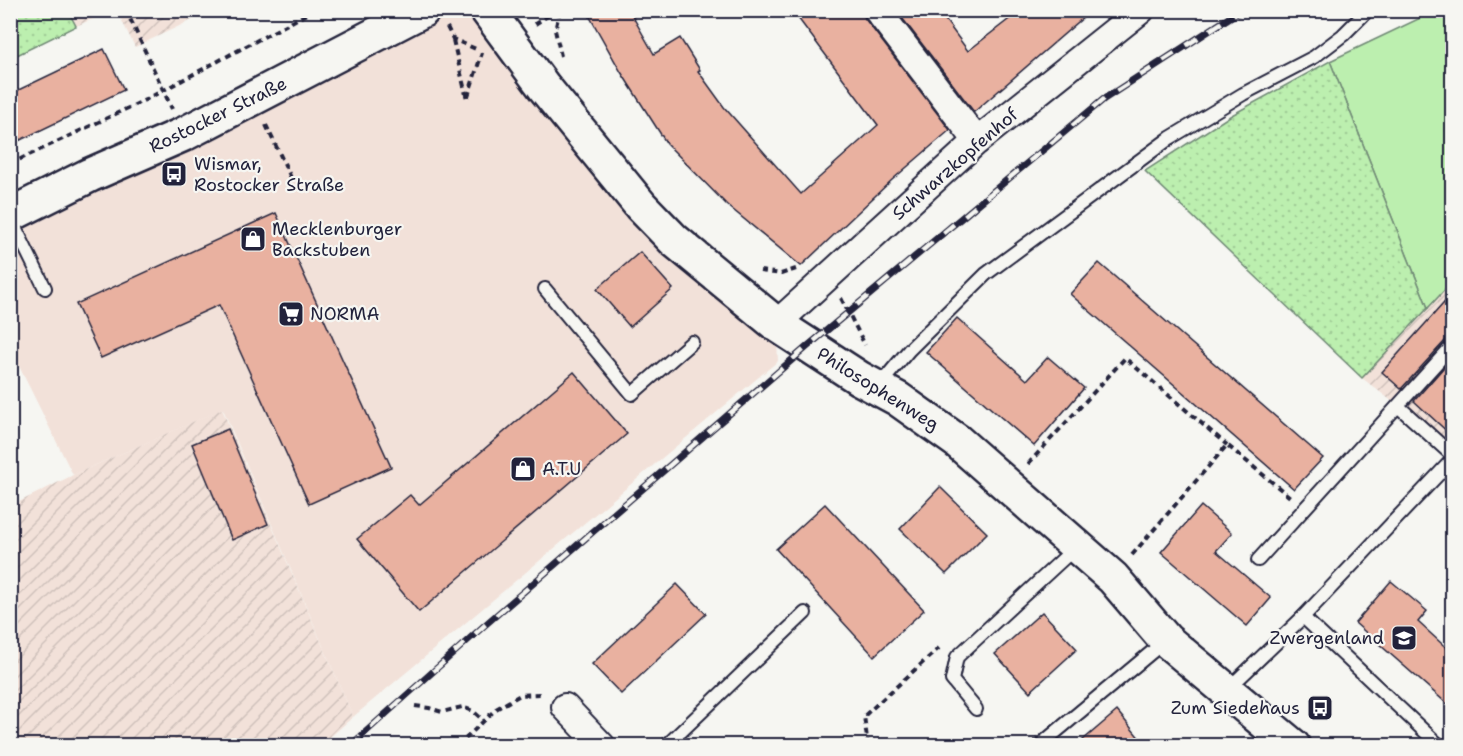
<svg xmlns="http://www.w3.org/2000/svg" width="1463" height="756" font-family="'Shantell Sans',sans-serif">
	<style>
		.built { fill: #f2e1d9 }
		.industrial { fill: url(#industrial-furrows) }
		.green { fill: #bcefaf; stroke: #6f8875; stroke-width: 1.5 }
		.garden { fill: url(#garden-dots); stroke: #6f8875; stroke-width: 1.5 }
		.building { fill: #e9b1a0; stroke: #22223b; stroke-width: 1.5 }
		.lines { fill: none; stroke-linecap: round; stroke-linejoin: round }
		.lane-casing { stroke: #22223b; stroke-width: 16 }
		.street-casing { stroke: #22223b; stroke-width: 30 }
		.secondary-casing { stroke: #22223b; stroke-width: 38 }
		.path { stroke: #22223b; stroke-width: 4; stroke-dasharray: 6 4.5; stroke-linecap: butt }
		.lane { stroke: #f6f6f2; stroke-width: 12 }
		.street { stroke: #f6f6f2; stroke-width: 26 }
		.secondary { stroke: #f6f6f2; stroke-width: 33 }
		.rail-casing { stroke: #22223b; stroke-width: 7 }
		.rail { stroke: #f6f6f2; stroke-width: 4.5; stroke-dasharray: 14; stroke-linecap: butt }
		.labels { text-anchor: middle; stroke-width: 4.5; stroke-linejoin: round; paint-order: stroke }
		.street-label { font-size: 18px; fill: #22223b; stroke: #f6f6f2 }
		.poi-label { font-size: 18px; fill: #22223b; stroke: #f6f6f2; text-anchor: start }
	</style>
	<defs>
		<pattern id="industrial-furrows" width="10" height="10" patternUnits="userSpaceOnUse" patternTransform="scale(1.5)"><rect width="10" height="10" fill="#f2e1d9"/><path d="M-1 1l2-2M0 10L10 0M9 11l2-2" fill="none" stroke="#cfc1bb"/></pattern>
		<pattern id="garden-dots" width="8" height="8" patternUnits="userSpaceOnUse" patternTransform="scale(1.5)"><rect width="8" height="8" fill="#bcefaf"/><path d="M2 2h.1M6 6h.1" fill="none" stroke="#a1cd97" stroke-width="1.8" stroke-linecap="round"/></pattern>
	</defs>
	<rect width="100%" height="100%" fill="#f6f6f2"/>
	<filter id="ink" filterUnits="userSpaceOnUse"><feTurbulence type="fractalNoise" baseFrequency=".0167" numOctaves="2"/><feDisplacementMap in="SourceGraphic" scale="12" xChannelSelector="R" yChannelSelector="G"/><feConvolveMatrix kernelMatrix="1 2 1 2 8 2 1 2 1" color-interpolation-filters="sRGB"/></filter>
	<g filter="url(#ink)">
		<polygon class="built" points="487,10 544,87 776,324 778,361 353,717 223,409 73,475 11,350 11,215 423,11"/>
		<g class="industrial">
			<polygon points="68,11 112,11 76,26"/>
			<polygon points="117,11 211,11 135,47"/>
			<polygon points="1452,282 1452,455 1398,406 1362,378"/>
			<polygon points="222,409 353,717 321,745 11,746 11,506 73,475"/>
		</g>
		<polygon class="green" points="1435,11 1452,11 1452,282 1428,308 1330,61"/>
		<g class="garden">
			<polygon points="11,10 68,11 76,26 11,58"/>
			<polygon points="1330,61 1428,308 1362,378 1145,171 1230,116"/>
		</g>
		<g class="building">
			<polygon points="586,10 629,10 654,54 680,38 700,70 698,71 724,107 801,194 878,125 792,10 862,10 865,19 950,130 892,180 801,266 727,205 667,144 621,72"/>
			<polygon points="896,10 938,10 968,51 1021,10 1092,10 974,112"/>
			<polygon points="104,49 124,90 10,145 10,94"/>
			<polygon points="276,213 391,467 309,504 219,305 101,358 76,304"/>
			<polygon points="640,252 673,289 630,327 597,289"/>
			<polygon points="1099,263 1323,458 1294,489 1070,294"/>
			<polygon points="1452,294 1452,338 1446,340 1401,389 1382,372"/>
			<polygon points="957,318 1027,380 1048,357 1084,388 1034,446 926,352"/>
			<polygon points="1452,358 1452,436 1414,401"/>
			<polygon points="574,372 627,434 419,612 357,539 410,495 419,505"/>
			<polygon points="228,429 268,524 232,540 192,444"/>
			<polygon points="940,487 987,533 946,574 900,529"/>
			<polygon points="825,504 924,610 874,656 776,549"/>
			<polygon points="1201,506 1232,533 1216,551 1271,598 1247,626 1161,552"/>
			<polygon points="1391,581 1427,611 1418,622 1452,653 1452,708 1355,623"/>
			<polygon points="677,584 706,614 621,694 592,664"/>
			<polygon points="1042,612 1077,649 1030,692 995,654"/>
			<polygon points="1117,711 1146,746 1076,746"/>
		</g>
		<g class="lines">
			<g class="lane-casing">
				<g id="lane">
					<polyline points="10,217 45,288"/>
					<polyline points="545,289 632,394 692,342"/>
					<polyline points="878,387 909,350 986,274 1170,138 1243,94 1314,57 1343,35 1368,10"/>
					<polyline points="1398,406 1452,455"/>
					<polyline points="1258,560 1452,346"/>
					<polyline points="1303,617 1440,746"/>
					<polyline points="1228,689 1303,617 1452,460"/>
					<polyline points="976,709 952,680 957,657 1076,547"/>
					<polyline points="666,746 805,613"/>
					<polyline points="1039,746 1165,641"/>
				</g>
			</g>
			<g class="street-casing">
				<g id="street">
					<polyline points="877,10 977,141"/>
					<polyline points="776,324 977,141 1141,10"/>
					<polyline points="565,707 602,746"/>
				</g>
			</g>
			<g class="secondary-casing">
				<g id="secondary">
					<polyline points="487,10 544,87 641,206 674,240 776,324 859,378 898,399 957,441 1113,578 1166,640 1293,746"/>
					<polyline points="10,215 90,175 184,134 423,10"/>
				</g>
			</g>
			<g class="path">
				<polyline points="126,10 172,109"/>
				<polyline points="560,10 555,30 561,56"/>
				<polyline points="535,24 557,10"/>
				<polyline points="447,27 453,39 478,50"/>
				<polyline points="453,40 467,99 482,53"/>
				<polyline points="266,125 292,180"/>
				<polyline points="10,164 145,100 314,10"/>
				<polyline points="760,271 781,274 796,269"/>
				<polyline points="841,298 865,345"/>
				<polyline points="1028,464 1125,358 1227,445"/>
				<polyline points="1132,555 1227,445 1290,497"/>
				<polyline points="415,706 429,708 442,712 462,707 473,711 484,721"/>
				<polyline points="458,746 496,709 520,695 541,694"/>
				<polyline points="868,746 864,716 939,648"/>
			</g>
			<use href="#lane" class="lane"/>
			<use href="#street" class="street"/>
			<use href="#secondary" class="secondary"/>
			<g class="rail-casing">
				<polyline id="rail" points="350,746 486,624 808,346 1104,99 1241,10"/>
			</g>
			<use href="#rail" class="rail"/>
		</g>
	</g>
	<defs>
		<g id="bus-square" transform="scale(1.35)"><rect x="-9" y="-9" width="18" height="18" rx="4" fill="#22223b" stroke="#f6f6f2"/><path d="M-5-6H5V4H4V6H2V4H-2V6H-4V4H-5ZM-3.5-4V0h7V-4ZM-3.5 1.2v1.5H-2V1.2ZM2 1.2v1.5H3.5V1.2Z" fill="#fff"/></g>
		<g id="shop-square" transform="scale(1.35)"><rect x="-9" y="-9" width="18" height="18" rx="4" fill="#22223b" stroke="#f6f6f2"/><path d="M-5-2.5h2.3a2.7 3.5 0 0 1 5.4 0H5L5.5 6h-11ZM-1.5-2.5h3a1.5 2.3 0 0 0-3 0Z" fill="#fff"/></g>
		<g id="supermarket-square" transform="scale(1.35)"><rect x="-9" y="-9" width="18" height="18" rx="4" fill="#22223b" stroke="#f6f6f2"/><path d="M-6-5.5h2.5l.6 2H6L4.5 2H-2.5L-4.4-4H-6ZM-1.5 3.2a1.3 1.3 0 1 0 .1 0ZM3 3.2a1.3 1.3 0 1 0 .1 0Z" fill="#fff"/></g>
		<g id="school-square" transform="scale(1.35)"><rect x="-9" y="-9" width="18" height="18" rx="4" fill="#22223b" stroke="#f6f6f2"/><path d="M0-5L7-2L0 1L-7-2ZM-4 1L0 2.5L4 1V4Q0 6-4 4Z" fill="#fff"/></g>
	</defs>
	<g fill-rule="evenodd">
		<use href="#bus-square" x="174" y="174"/>
		<use href="#shop-square" x="253" y="239"/>
		<use href="#supermarket-square" x="291" y="314"/>
		<use href="#shop-square" x="523" y="469"/>
		<use href="#school-square" x="1404" y="638"/>
		<use href="#bus-square" x="1320" y="708"/>
	</g>
	<g class="labels">
		<g class="street-label">
			<text transform="translate(218 115) rotate(-26)" y="6">Rostocker Straße</text>
			<text transform="translate(955 164) rotate(-41)" y="6">Schwarzkopfenhof</text>
			<text transform="translate(878 389) rotate(32)" y="6">Philosophenweg</text>
		</g>
		<g class="poi-label">
			<text x="194" y="170">Wismar,<tspan x="194" dy="21">Rostocker Straße</tspan></text>
			<text x="272" y="235">Mecklenburger<tspan x="272" dy="21">Backstuben</tspan></text>
			<text x="310" y="320">NORMA</text>
			<text x="542" y="475">A.T.U</text>
			<text x="1384" y="644" text-anchor="end">Zwergenland</text>
			<text x="1300" y="714" text-anchor="end">Zum Siedehaus</text>
		</g>
	</g>
	<rect width="1463" height="756" fill="none" stroke="#f6f6f2" stroke-width="36"/>
	<rect x="18" y="18" width="1427" height="720" fill="none" stroke="#22223b" stroke-width="2" filter="url(#ink)"/>
</svg>
